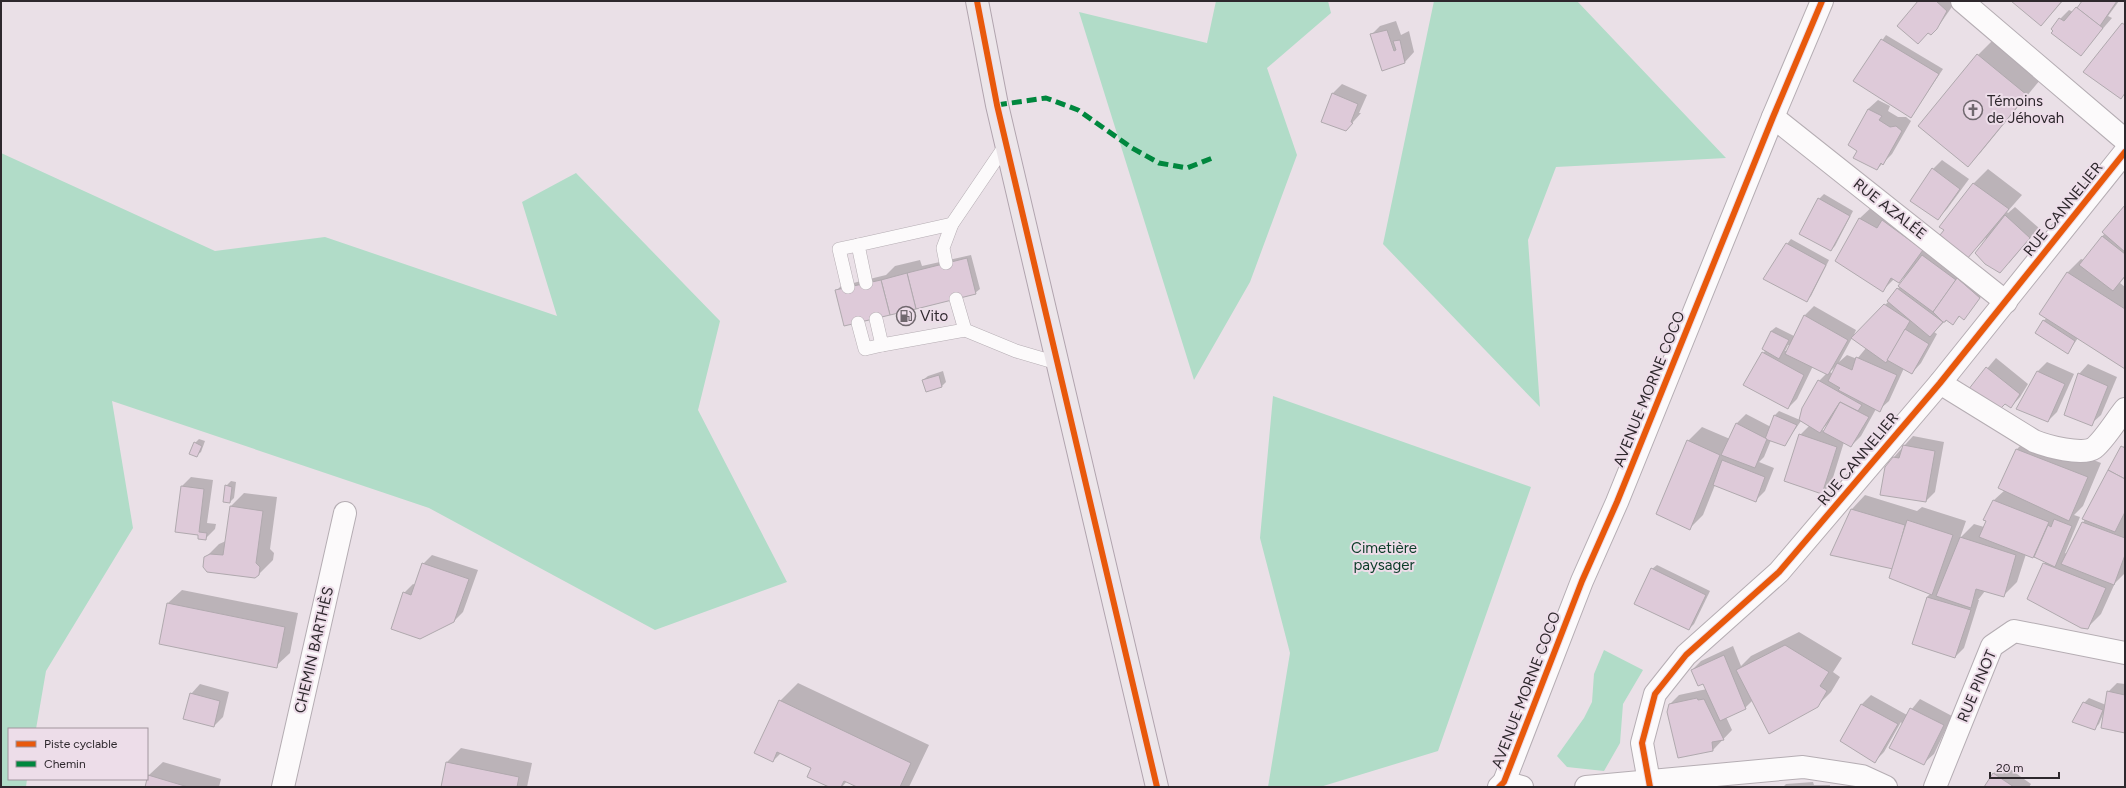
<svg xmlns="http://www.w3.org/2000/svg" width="2126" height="788" font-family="Figtree,sans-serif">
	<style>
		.green { fill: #b1dcc8 }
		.shadow { fill: #0003; fill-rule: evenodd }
		.building { fill: #decad9; stroke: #b0a9ae }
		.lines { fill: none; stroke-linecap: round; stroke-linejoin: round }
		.service-casing { stroke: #b5adb3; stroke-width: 14 }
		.minor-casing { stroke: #b5adb3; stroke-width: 24 }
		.tertiary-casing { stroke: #b5adb3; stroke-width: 24 }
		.primary-casing { stroke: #b1a4ae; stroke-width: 24 }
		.service { stroke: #fcfafb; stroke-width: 13 }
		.minor { stroke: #fcfafb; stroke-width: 22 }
		.tertiary { stroke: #fcfafb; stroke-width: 22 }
		.primary { stroke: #ece6ea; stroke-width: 22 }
		.quiet { stroke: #00873e; stroke-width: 5; stroke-dasharray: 10 5; stroke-linecap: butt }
		.cycleway-casing { stroke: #eddde9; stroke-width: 8 }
		.cycleway { stroke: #e8590c; stroke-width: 6 }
		.labels { text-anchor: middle; stroke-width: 4; stroke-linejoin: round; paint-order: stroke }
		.poi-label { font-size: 15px; fill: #2e282d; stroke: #eddde9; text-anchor: start }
		.street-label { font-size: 15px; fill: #2e282d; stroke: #eddde9 }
		.park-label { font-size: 15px; fill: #0b3c28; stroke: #eddde9 }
	</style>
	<rect width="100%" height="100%" fill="#eae0e7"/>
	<g class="green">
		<polygon points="1216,1 1328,1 1331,13 1267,68 1297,155 1250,282 1194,380 1079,12 1207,43"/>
		<polygon points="1434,1 1577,1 1726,158 1556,167 1528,240 1540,407 1383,244"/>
		<polygon points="1,153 215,251 325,237 557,316 522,202 576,173 720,321 698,410 787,582 655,630 429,508 112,401 133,528 46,671 36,729 9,729 9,779 27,779 26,787 1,787"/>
		<polygon points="1273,396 1531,487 1438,751 1320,787 1268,787 1290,653 1260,538"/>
		<polygon points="1604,650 1643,670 1623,704 1620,743 1604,771 1567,767 1557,756 1584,718 1592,702 1594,674"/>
	</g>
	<g class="shadow">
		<polygon points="1920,1 1956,1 1940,24 1931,34 1928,32"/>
		<polygon points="2013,1 2063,1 2041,25"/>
		<polygon points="2083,1 2119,1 2108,16 2112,18 2081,54 2060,19 2069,10 2073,12"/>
		<polygon points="1396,21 1401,35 1409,31 1414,52 1405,62 1371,35 1380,26"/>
		<polygon points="1886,35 1943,69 1911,117 1854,80"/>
		<polygon points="1992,41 2040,80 1981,152 1968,166 1919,126 1978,55"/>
		<polygon points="1342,84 1367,95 1359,113 1361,113 1346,130 1322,121 1333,93"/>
		<polygon points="1878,100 1890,106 1888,111 1898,117 1906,117 1911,121 1892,154 1877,169 1859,150 1868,109"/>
		<polygon points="1942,160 1969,179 1947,209 1938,218 1933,169"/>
		<polygon points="1988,169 2022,195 2007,212 2008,213 2015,207 2039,228 2009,263 1986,238 1967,257 1946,230 1941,227 1974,183"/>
		<polygon points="1824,194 1853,211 1835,246 1831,250 1801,233 1819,199"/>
		<path d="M1874,205l62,31 -11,16 7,-6 56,42 -24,30 -4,-2 -7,7 -6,-4 -13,13 3,2 -16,29 -9,10 -8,-5 -15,33 -10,9 -3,-1 -15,27 -10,10 -7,-4 -13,42 -9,9 -22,-58 9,-9 -8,-5 -17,24 -13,-5 -7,17 -5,5 15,6 -9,23 -10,10 -40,-16 -12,30 -14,14 -1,-88 14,-14 28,12 7,-16 9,-9 25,13 4,-12 4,-4 21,9 19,-39 8,-8 -14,-7 -16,33 -9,9 -25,-55 3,-3 5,-19 5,-4 18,9 10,-20 10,-10 42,24 -3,7 36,-36 22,-30 -12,11 -5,-3 -11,11 -47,-29 24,-43zM1852,338l14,10 -9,11 -10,-4 -8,7zM1788,345h2l-3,6h-2zM1836,366l-3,8 -3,-2zM1828,423l-3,8 -3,-1z"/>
		<polygon points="2125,207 2125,277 2120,283 2125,287 2125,368 2078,338 2068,352 2043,321 2047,318 2068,272 2081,259 2084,260"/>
		<polygon points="1791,239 1829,260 1811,296 1807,300 1787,244"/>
		<polygon points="971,255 980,289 975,293 836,291 841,286 886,275 895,266 920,260 922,266"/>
		<polygon points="1996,358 2028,384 2020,397 2011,407 2005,402 1970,389"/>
		<polygon points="2047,362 2074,374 2057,412 2048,421 2018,409 2038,371"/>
		<polygon points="2088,364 2117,377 2101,415 2091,424 2079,374"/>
		<polygon points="943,371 946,382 942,386 923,380 928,376"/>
		<polygon points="2031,435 2101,463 2083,506 2074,515 2080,517 2065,553 2067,554 2085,519 2083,519 2125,444 2125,573 2115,583 2101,614 2087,628 2044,564 2046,562 2026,554 2017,582 2003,596 1985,591 1978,600 1979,600 1964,648 1955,657 1914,643 1927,597 1931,593 1895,569 1831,554 1852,509 1865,495 1917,511 1922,507 1966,521 1960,538 1974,524 1984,527 1987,520 1984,519 1994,500 2005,490 2000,488 2017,449"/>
		<polygon points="1913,436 1944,442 1935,492 1926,501 1894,457"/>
		<polygon points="199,439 205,441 201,452 196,456 195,443"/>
		<polygon points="191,477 213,480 207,523 216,524 215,529 206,538 199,534 182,486"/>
		<polygon points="231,481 236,482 234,498 230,502 226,486"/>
		<polygon points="244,493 277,497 270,549 274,553 273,560 259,574 205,558 219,544 226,541 231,506"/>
		<polygon points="432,555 478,570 463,612 454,621 404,593 413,584 416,585 423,564"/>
		<polygon points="1657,565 1710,591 1694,624 1689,629 1652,569"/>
		<polygon points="182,590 298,613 290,653 276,666 168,603"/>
		<polygon points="1799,632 1842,658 1833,672 1840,677 1831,692 1817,706 1753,700 1745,708 1726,717 1732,730 1713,750 1670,704 1679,695 1707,689 1704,682 1692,670 1701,661 1733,646 1741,666 1751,656"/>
		<polygon points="798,683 929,745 909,787 859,787 847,781 842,787 831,787 813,768 781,753 773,761 780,701"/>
		<polygon points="2117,683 2125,684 2125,732 2104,712 2099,724 2095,728 2084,703 2089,698 2106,705 2108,692"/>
		<polygon points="200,684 229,692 223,717 214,726 191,694"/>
		<polygon points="1871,695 1907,715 1920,699 1952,716 1934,754 1924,763 1901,722 1884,752 1875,761 1841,740 1862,704"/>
		<polygon points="461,748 532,763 527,787 442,787 447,762"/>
		<polygon points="163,762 221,779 219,787 146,787 149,775"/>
		<polygon points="2003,764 2031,784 2029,787 1985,787 1994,773"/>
		<polygon points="1813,782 1814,785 1830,785 1830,787 1783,787 1786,784"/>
	</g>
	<g class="building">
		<polygon points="1918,1 1936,1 1947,11 1937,29 1931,35 1928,33 1918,44 1897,26"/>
		<polygon points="2011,1 2062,1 2041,26"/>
		<polygon points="2082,1 2117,1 2100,26 2077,8"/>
		<polygon points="2076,7 2103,28 2081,56 2051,33 2053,31 2051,29 2059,18 2064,21"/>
		<polygon points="2122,23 2125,25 2125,93 2121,99 2083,72"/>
		<polygon points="1387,30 1394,51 1396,50 1393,41 1400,40 1405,63 1382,71 1370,34"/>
		<polygon points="1881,39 1939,74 1911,118 1853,81"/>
		<polygon points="1977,54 2027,95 1968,167 1918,126"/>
		<polygon points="1332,93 1358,104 1351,122 1353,123 1346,131 1321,122"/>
		<polygon points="1868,109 1882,116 1879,120 1890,127 1896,126 1902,131 1883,165 1881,163 1877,170 1853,158 1857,151 1848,145"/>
		<polygon points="1932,168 1960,189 1938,220 1910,201"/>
		<polygon points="1973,183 2009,209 1967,259 1940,235 1944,230 1939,227"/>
		<polygon points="1818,198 1850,216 1831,251 1799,234"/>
		<polygon points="2125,205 2125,252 2102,232"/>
		<polygon points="2005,215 2030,238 2000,273 1985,264 1975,253"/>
		<polygon points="1859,218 1877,228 1882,220 1923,250 1899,283 1891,278 1883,292 1835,261"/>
		<polygon points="2102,236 2125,254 2125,276 2113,291 2079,265"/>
		<polygon points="1786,243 1826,265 1807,302 1763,279"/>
		<polygon points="1922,255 1956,280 1933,312 1898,286"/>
		<polygon points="967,258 976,294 916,309 907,273"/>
		<polygon points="2067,272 2125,309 2125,369 2039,314"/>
		<polygon points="907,273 916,309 890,315 881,280"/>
		<polygon points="1957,278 1980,298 1964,320 1959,316 1953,325 1946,320 1945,322 1943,322 1933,312"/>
		<polygon points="881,280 890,315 844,326 835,290"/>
		<polygon points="1897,288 1943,322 1930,337 1887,301"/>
		<polygon points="1884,304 1910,321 1886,363 1851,338"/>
		<polygon points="1804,315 1848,340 1828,375 1785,354"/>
		<polygon points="2043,320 2075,341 2068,354 2035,333"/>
		<polygon points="1905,329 1929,344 1912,374 1887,360"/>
		<polygon points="1771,331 1789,340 1779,359 1762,349"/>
		<polygon points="1762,352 1804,375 1788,409 1743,385"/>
		<polygon points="1856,357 1897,375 1880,412 1838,390 1840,388 1828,381 1837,363 1852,370"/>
		<polygon points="1986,367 2020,394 2011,408 2005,404 1996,413 1968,390"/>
		<polygon points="2037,371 2065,384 2048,422 2016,409"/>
		<polygon points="2078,373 2108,386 2092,426 2064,415"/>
		<polygon points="939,375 942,387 926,392 922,380"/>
		<polygon points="1818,380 1862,405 1858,411 1840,402 1820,433 1799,420 1802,408"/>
		<polygon points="1840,402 1869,417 1851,447 1823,432"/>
		<polygon points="1774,415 1797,425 1785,446 1765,439"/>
		<polygon points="1736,423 1767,439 1755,468 1721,455"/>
		<polygon points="1799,434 1837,447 1822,494 1784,481"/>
		<polygon points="1687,440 1720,455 1690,530 1656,514"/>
		<polygon points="194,442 202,446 197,457 189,454"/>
		<polygon points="1903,445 1935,451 1926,502 1880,495 1885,467 1893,457 1899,458"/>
		<polygon points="2121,446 2125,448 2125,479 2108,470"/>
		<polygon points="2016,449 2088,477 2069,521 1998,488"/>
		<polygon points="1722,460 1765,477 1756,502 1713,485"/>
		<polygon points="2108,470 2125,479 2125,512 2115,532 2082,519"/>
		<polygon points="225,485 232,487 230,503 223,502"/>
		<polygon points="181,486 204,489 199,532 207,533 206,540 198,539 198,535 175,532"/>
		<polygon points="1993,500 2049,522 2033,558 1979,537 1986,521 1983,520"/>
		<polygon points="230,506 263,511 256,563 260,567 259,575 255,578 207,572 203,567 204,557 210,554 223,555"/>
		<polygon points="1851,509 1905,525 1893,569 1830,555"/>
		<polygon points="2054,519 2072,526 2055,567 2034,557 2048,525 2051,527"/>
		<polygon points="1907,520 1953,535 1932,595 1889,578"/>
		<polygon points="2082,522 2125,538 2125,555 2114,585 2061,564"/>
		<polygon points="1960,537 2016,555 2004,597 1976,589 1971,608 1936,596"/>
		<polygon points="422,563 469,579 454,622 420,639 391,629 403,592 411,595"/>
		<polygon points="2043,563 2106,588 2088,629 2081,628 2027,599"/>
		<polygon points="1651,568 1706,595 1689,630 1634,604"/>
		<polygon points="1927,597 1971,610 1955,658 1912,644"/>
		<polygon points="167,603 285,627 277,668 159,644"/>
		<polygon points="1785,645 1829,672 1820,686 1827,691 1818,707 1769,734 1736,670"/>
		<polygon points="1724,655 1746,709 1720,721 1703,684 1698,686 1691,670"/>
		<polygon points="2107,691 2125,695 2125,733 2101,728"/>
		<polygon points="190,693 220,701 214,727 183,719"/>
		<polygon points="1697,698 1698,700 1704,699 1724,740 1712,742 1713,751 1678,758 1667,712 1669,704"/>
		<polygon points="779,700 911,763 900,787 857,787 844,781 841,787 829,787 807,777 811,768 777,752 773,762 754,753"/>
		<polygon points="2083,702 2103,710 2095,730 2072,722"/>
		<polygon points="1861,704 1898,724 1875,763 1840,741"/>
		<polygon points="1910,708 1944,725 1924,765 1889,748"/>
		<polygon points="446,762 519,777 517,787 441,787"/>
		<polygon points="1993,773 2014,787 1984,787"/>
		<polygon points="148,775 188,787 145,787"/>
	</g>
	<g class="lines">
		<g class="service-casing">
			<g id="service">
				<polyline points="946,263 943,248 952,224 1007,143"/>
				<polyline points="866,283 858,245 952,224"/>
				<polyline points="848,287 839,249 858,245"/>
				<polyline points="956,299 965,330 1016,351 1057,363"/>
				<polyline points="876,319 882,345 965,330"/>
				<polyline points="858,323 865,349 882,345"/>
			</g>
		</g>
		<g class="minor-casing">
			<g id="minor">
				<polyline points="1962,1 2125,140"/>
				<polyline points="1773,117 2006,302"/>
				<path d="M1940,383l94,58c12,5 49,15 60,7 11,-9 22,-28 31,-39"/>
				<polyline points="1504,782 1522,787"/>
				<polyline points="283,787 345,513"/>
				<polyline points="1586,787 1803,767 1862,776 1886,787"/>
				<polyline points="1650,787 1642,743 1655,694 1686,655 1779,572 1940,383 2125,152"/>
				<polyline points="1935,787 1992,646 2014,631 2125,653"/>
			</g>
		</g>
		<g class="tertiary-casing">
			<polyline id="tertiary" points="1499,787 1504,782 1582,581 1617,502 1773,117 1822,1"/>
		</g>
		<g class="primary-casing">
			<polyline id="primary" points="977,1 997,105 1157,787"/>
		</g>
		<use href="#service" class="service"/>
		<use href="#minor" class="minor"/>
		<use href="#tertiary" class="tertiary"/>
		<use href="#primary" class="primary"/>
		<polyline class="quiet" points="997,105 1046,98 1078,110 1132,148 1159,163 1187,168 1215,157"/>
		<g class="cycleway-casing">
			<g id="cycleway">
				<polyline points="977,1 997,105 1157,787"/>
				<polyline points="1499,787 1504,782 1582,581 1617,502 1773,117 1822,1"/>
				<polyline points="1650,787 1642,743 1655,694 1686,655 1779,572 1940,383 2125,152"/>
			</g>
		</g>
		<use href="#cycleway" class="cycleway"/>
	</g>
	<defs>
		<g id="church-ring" transform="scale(1)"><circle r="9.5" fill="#eddde9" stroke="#70686e" stroke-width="1.5"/><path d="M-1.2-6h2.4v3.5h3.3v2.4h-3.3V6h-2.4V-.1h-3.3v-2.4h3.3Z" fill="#70686e"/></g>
		<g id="fuel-ring" transform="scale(1)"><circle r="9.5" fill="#eddde9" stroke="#70686e" stroke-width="1.5"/><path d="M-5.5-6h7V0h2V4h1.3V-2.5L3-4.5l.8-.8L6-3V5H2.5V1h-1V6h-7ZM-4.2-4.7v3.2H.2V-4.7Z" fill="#70686e"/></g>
	</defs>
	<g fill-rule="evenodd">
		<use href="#church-ring" x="1973" y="110"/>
		<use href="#fuel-ring" x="906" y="316"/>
	</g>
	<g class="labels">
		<g class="poi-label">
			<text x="1987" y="106">Témoins<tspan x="1987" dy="17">de Jéhovah</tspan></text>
			<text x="920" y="321">Vito</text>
		</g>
		<g class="street-label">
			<text transform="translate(1890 209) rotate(38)" y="5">RUE AZALÉE</text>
			<text transform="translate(2063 209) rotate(-51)" y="5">RUE CANNELIER</text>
			<text transform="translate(1649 389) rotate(-68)" y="5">AVENUE MORNE COCO</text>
			<text transform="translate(1858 459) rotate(-50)" y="5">RUE CANNELIER</text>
			<text transform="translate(314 650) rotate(-77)" y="5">CHEMIN BARTHÈS</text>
			<text transform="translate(1977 686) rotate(-67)" y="5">RUE PINOT</text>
			<text transform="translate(1526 690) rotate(-69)" y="5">AVENUE MORNE COCO</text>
		</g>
		<g class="park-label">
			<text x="1384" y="553">Cimetière<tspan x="1384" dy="17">paysager</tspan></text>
		</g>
	</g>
	<rect width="2126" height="788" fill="none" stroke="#2e282d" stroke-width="4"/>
	<rect x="8" y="728" width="140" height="52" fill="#eddde9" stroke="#a1959e"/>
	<rect x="16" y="741" width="20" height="6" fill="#e8590c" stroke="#a1959e"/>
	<text x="44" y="748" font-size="12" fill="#2e282d">Piste cyclable</text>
	<rect x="16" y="761" width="20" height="6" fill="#00873e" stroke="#a1959e"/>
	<text x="44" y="768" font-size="12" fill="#2e282d">Chemin</text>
	<path d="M1990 772v6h69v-6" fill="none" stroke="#2e282d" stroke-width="2"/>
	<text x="1996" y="772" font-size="12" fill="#2e282d" stroke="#eddde9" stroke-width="3" paint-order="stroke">20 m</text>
</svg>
